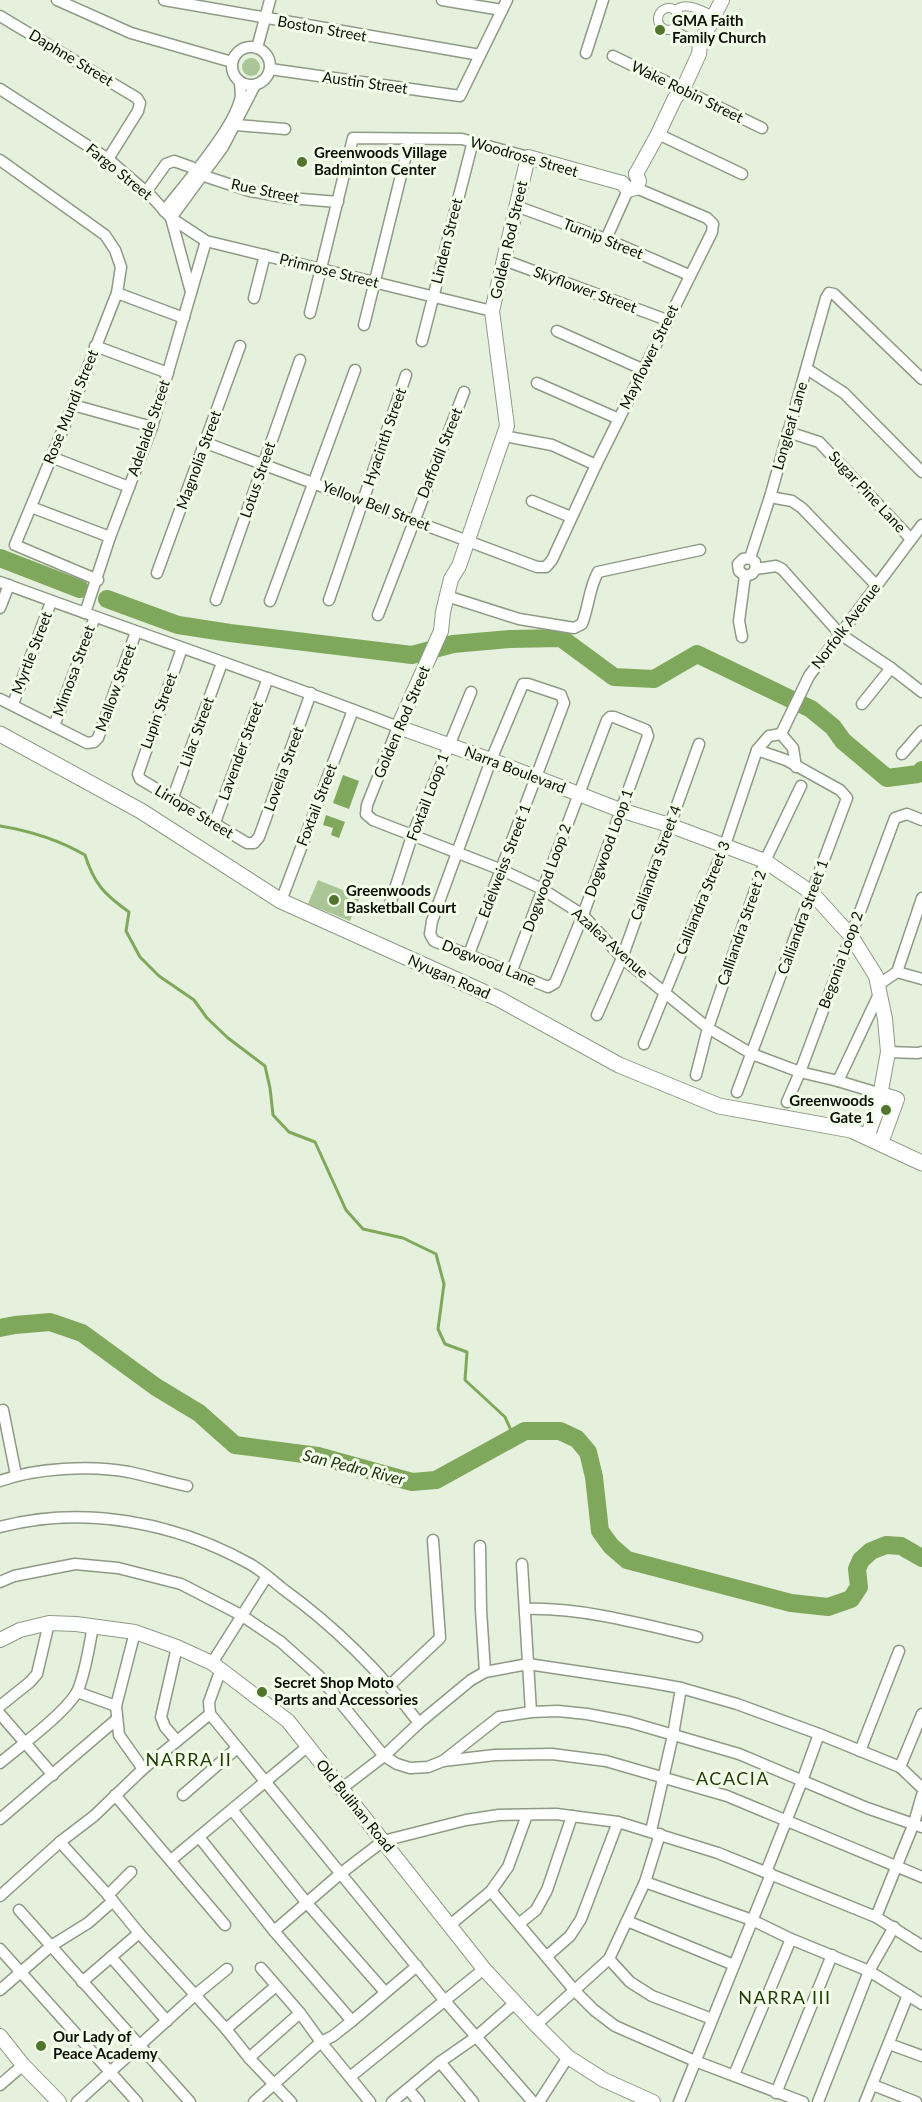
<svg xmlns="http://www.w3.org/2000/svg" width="922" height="2102" font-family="Lato,sans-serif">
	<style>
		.green { fill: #abc696 }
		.water { fill: #80a85c }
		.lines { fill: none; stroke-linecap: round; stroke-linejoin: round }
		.stream { stroke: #80a85c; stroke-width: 3 }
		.river { stroke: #80a85c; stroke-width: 18 }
		.pedestrian-casing { stroke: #8f9a86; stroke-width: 10 }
		.minor-casing { stroke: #8f9a86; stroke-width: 13 }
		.tertiary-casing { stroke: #8f9a86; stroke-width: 16 }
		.secondary-casing { stroke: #8f9a86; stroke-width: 17 }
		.pedestrian { stroke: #fff; stroke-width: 8 }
		.minor { stroke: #fff; stroke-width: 10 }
		.tertiary { stroke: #fff; stroke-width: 14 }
		.secondary { stroke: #fff; stroke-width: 15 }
		.poi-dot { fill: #51752d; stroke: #f2fee9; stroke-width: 2 }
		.labels { text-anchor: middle; stroke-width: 6; stroke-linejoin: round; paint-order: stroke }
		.poi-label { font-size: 15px; font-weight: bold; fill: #0c1009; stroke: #f2fee9; text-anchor: start }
		.street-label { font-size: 15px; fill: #0c1009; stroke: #f2fee9 }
		.water-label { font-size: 16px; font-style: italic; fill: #203110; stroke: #f2fee9 }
		.quarter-label { font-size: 18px; letter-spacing: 1.5px; fill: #253d0a; stroke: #f2fee9 }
	</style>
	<rect width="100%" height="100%" fill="#e5f1dc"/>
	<g class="green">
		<circle cx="251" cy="67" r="9"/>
		<polygon points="318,880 360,897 350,921 308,904"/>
	</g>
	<g class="water">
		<polygon points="343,775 359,781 349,809 333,803"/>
		<polygon points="326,815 345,822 339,838 331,835 333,828 323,825"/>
	</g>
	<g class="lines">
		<path class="stream" d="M0,826c31,5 57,13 85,29 9,29 20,40 44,57l-3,19 14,26 19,19 35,24 13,18 21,20 37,28 5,22 3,27 16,17 26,10 31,68 17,19 40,9 33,16 8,30 -6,45 7,15 22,8 -2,28 40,37 9,20"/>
		<g class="river">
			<polyline points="0,558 80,589"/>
			<polyline points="107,599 178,625 230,633 412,655 453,644 510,639 561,638 614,677 654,679 697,654 811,709 833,727 843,741 887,778 918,774 922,770"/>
			<polyline points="0,1328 15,1325 50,1322 82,1333 156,1387 199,1413 235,1445 318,1456 412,1482 436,1480 525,1431 560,1431 577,1439 588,1452 594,1477 600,1531 611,1546 627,1560 791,1603 828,1607 851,1599 859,1587 857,1569 861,1560 871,1551 886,1545 901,1546 922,1558"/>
		</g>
		<g class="pedestrian-casing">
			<g id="pedestrian">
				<circle cx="669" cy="19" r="11"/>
				<path d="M675,11c10,-11 27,0 39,5"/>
				<polyline points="672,29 700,44"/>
			</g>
		</g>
		<g class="minor-casing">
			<g id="minor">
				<polyline points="57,0 131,33 232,62"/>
				<polyline points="164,0 480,55"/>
				<polyline points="442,0 502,10"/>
				<polyline points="0,16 137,98 140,103 138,111 108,159"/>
				<circle cx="251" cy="66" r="19"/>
				<polyline points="257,48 270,0"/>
				<polyline points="586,53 603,0"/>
				<polyline points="613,56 762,128"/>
				<polyline points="270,69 460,96 507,0"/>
				<polyline points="0,89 108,159 152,197 171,218 191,292"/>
				<polyline points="236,125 285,129"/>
				<polyline points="658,134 742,174"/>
				<polyline points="0,160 105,235 115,250 121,267 117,293 73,405 15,545 98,580"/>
				<polyline points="146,192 166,164 174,161 191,167 201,175 250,191 289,198 338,202"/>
				<polyline points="516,206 606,239 689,275"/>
				<path d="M164,211c21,-27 68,-80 76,-111 2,-5 0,-13 0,-18"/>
				<polyline points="171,218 206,241 492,311"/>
				<polyline points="171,218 223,147 255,85"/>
				<polyline points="606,239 628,190"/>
				<polyline points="504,260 667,320"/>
				<polyline points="117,293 184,318"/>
				<polyline points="254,298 265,255"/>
				<polyline points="310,313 353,138 462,139 528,157"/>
				<polyline points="364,325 410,139"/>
				<polyline points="557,331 642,369"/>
				<polyline points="422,341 473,141"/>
				<polyline points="95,346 168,373"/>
				<polyline points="807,369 844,393 922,472"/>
				<polyline points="537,383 619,419"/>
				<polyline points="73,405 152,427"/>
				<polyline points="788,432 819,442 911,539"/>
				<polyline points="504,436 552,445 596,465"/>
				<polyline points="206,443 537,567 546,567 552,560 596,465 712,232 713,224 707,218 636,188"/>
				<polyline points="51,457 129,487"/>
				<polyline points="770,497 792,501 802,508 876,585"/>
				<polyline points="532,501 571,517"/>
				<polyline points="31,507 110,537"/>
				<polyline points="750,558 770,497 826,298 829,293 834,294 922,379"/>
				<polyline points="756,569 755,562 750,558 743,559 738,564 739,571 745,576 752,574 756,569 776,566 782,569 840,634 891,668 922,692"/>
				<polyline points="157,573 240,346"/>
				<path d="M0,582c132,49 267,94 398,145l-31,78 -1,9 7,6 129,50 40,19 41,26 39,43 86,70 44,26 48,18 38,9 43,13"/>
				<path d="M453,598l66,21 55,9 8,-4c7,-18 7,-36 16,-52l102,-22"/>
				<polyline points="216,600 300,360"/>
				<polyline points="329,600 406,375"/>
				<polyline points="270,601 355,370"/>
				<polyline points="0,608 9,585"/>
				<polyline points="85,613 110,537 152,427 206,241"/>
				<polyline points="378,615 464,392"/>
				<polyline points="742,637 739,621 745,576"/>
				<polyline points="182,648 138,774 140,779 247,843 254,843 259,837 311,693"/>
				<polyline points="0,699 87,743 94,742 98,738 136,632"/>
				<polyline points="13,704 51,602"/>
				<polyline points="862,704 891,668"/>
				<polyline points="54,726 95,617"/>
				<polyline points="781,734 809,676 922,525"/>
				<polyline points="902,754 922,731"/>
				<polyline points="172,800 222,663"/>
				<polyline points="214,825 268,678"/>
				<polyline points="281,901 353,710"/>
				<polyline points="390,904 412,836 471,692"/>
				<polyline points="469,954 564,703 561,695 528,684 523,684 491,760 432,921 430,934 434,941 548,987 555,983 583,915 648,736 646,730 614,717 610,717 607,720 511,973"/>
				<polyline points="897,972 922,979"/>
				<polyline points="878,985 897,972 922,898"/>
				<polyline points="597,1015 622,958 699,744"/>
				<polyline points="644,1044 725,845 757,750 769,736 781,734 793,748 796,767"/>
				<polyline points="888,1052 918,1053 922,1052"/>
				<polyline points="696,1075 708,1028 765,861 801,786"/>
				<polyline points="838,1081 880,992"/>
				<polyline points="737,1092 847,798 840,790 786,760 757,750"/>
				<polyline points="787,1102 800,1072 895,818 907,814 922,820"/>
				<polyline points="3,1410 16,1475"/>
				<path d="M0,1481c35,-13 91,-16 129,-9 19,4 39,10 58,14"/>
				<path d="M0,1527c83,-22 175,-5 250,37 12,7 23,17 33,25 54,39 96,81 136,134"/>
				<polyline points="480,1546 481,1610 485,1672"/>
				<polyline points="522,1564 531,1712"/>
				<polyline points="0,1582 14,1576 75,1564 118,1568 181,1584 241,1615 281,1642 318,1675 384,1756 397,1764 410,1768 428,1767 443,1761 495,1755 552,1754 606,1761 727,1796 922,1877"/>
				<path d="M525,1609c55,-2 118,15 172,28"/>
				<polyline points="135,1632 116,1706 119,1735 143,1769"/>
				<polyline points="212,1663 267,1576"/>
				<polyline points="221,1669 209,1702 210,1714 445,2001 533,2102"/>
				<polyline points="390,1685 440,1638 433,1540"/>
				<polyline points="77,1692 116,1706"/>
				<polyline points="0,1706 30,1682 37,1674 49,1623"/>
				<polyline points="0,1714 53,1775"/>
				<polyline points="177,1741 165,1727 161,1717 177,1647"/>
				<polyline points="860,1751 899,1651"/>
				<polyline points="443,1761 499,1717 531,1712 558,1711 587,1714 629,1722 739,1754 867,1808 922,1827"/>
				<path d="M0,1763c19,-16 68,-52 78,-73 8,-20 11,-43 15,-64"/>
				<polyline points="900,1767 922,1714"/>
				<polyline points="341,1789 384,1756 419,1723 471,1680 485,1672 528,1664 648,1682 681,1688 737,1704 819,1734 900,1767 922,1788"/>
				<polyline points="115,1795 225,1925"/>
				<polyline points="183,1795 237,1748"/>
				<polyline points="233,1811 306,1902 385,1992"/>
				<polyline points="0,1819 117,1719"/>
				<polyline points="651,1831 673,1735 681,1688"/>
				<polyline points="199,1837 274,1931 352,2021 417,1966"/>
				<polyline points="60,1842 108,1895 139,1933 226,2029 249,2058 291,2102"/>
				<polyline points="171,1860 307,1747"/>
				<polyline points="766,1872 802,1781 819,1734"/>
				<polyline points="645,1882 752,1920 791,1939 869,1971 922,2004"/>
				<polyline points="491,1891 575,1991 594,2010 615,2026 695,2061 803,2102"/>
				<polyline points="108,1895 131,1872"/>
				<polyline points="0,1896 60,1842 94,1816 143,1769 210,1714"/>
				<polyline points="19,1910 190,2102"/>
				<polyline points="876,1917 922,1946"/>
				<polyline points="627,1921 734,1965"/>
				<polyline points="520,1923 536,1910 547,1890 572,1816"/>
				<polyline points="450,1925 491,1891 508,1867 527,1815"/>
				<polyline points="274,1931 340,1874 383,1841 466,1820 499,1815 556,1814 618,1822 718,1853 876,1917 914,1823 922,1795"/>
				<polyline points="0,1949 137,2102"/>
				<polyline points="547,1956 570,1936 581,1919 618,1822"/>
				<polyline points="111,1957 167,2021"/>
				<polyline points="609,1959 630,1982 652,1996 712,2019"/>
				<polyline points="261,1968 300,2013 321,2042 370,2102"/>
				<polyline points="82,1982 139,1933"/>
				<polyline points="0,1990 51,1946 88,1923 113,1901"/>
				<polyline points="536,2025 609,1959 645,1882 660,1834"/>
				<polyline points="226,2029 276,1986"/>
				<polyline points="889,2044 922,2056"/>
				<polyline points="249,2058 300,2013"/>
				<polyline points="440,2062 473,2102"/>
				<polyline points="734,2075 791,1939"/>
				<polyline points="350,2077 484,1969"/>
				<polyline points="0,2085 23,2065"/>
				<polyline points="873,2085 916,2102"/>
				<polyline points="408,2089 419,2102"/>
				<polyline points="776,2093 832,1955"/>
				<polyline points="77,2102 195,1995 227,1969"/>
				<polyline points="254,2102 321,2042 333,2036 352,2021"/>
				<polyline points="392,2102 440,2062 476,2037 516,2002"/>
				<polyline points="539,2102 568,2057"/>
				<polyline points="679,2102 771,1874"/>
				<polyline points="818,2102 869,1971 894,1927"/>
				<polyline points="865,2102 908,1995"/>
			</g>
		</g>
		<g class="tertiary-casing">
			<g id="tertiary">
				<polyline points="636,174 658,134 675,98 683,89 699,54 700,44 722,0"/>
				<polyline points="622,183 528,157 492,311 507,426 459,566 451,579 443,612 441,631 398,727 491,760 620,810 669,825 765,861 812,893 851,936 876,976 885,1019 888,1052 878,1107 867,1137"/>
				<polyline points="622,183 628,190 636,188 639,181 636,174"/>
				<polyline points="881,1143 897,1099 881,1094"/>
				<polyline points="0,1640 20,1630 49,1623 76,1624 135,1632 177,1647 212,1663 288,1721 484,1969 536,2025 568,2057 604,2080 653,2102"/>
				<polyline points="0,2036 23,2065 59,2102"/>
			</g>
		</g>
		<g class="secondary-casing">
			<polyline id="secondary" points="0,734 141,811 281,901 499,999 619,1065 719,1106 851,1130 922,1163"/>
		</g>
		<use href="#pedestrian" class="pedestrian"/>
		<use href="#minor" class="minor"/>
		<use href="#tertiary" class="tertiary"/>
		<use href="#secondary" class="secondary"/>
	</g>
	<g class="poi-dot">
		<circle cx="660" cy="30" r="6"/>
		<circle cx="302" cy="162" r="6"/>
		<circle cx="334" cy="900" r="6"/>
		<circle cx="886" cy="1110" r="6"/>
		<circle cx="262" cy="1692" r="6"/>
		<circle cx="41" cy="2046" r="6"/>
	</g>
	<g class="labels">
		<g class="poi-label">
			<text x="672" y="26">GMA Faith<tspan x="672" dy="17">Family Church</tspan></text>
			<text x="314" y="158">Greenwoods Village<tspan x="314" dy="17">Badminton Center</tspan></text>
			<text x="346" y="896">Greenwoods<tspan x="346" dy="17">Basketball Court</tspan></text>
			<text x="874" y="1106" text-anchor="end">Greenwoods<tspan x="874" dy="17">Gate 1</tspan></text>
			<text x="274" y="1688">Secret Shop Moto<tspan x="274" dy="17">Parts and Accessories</tspan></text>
			<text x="53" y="2042">Our Lady of<tspan x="53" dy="17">Peace Academy</tspan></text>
		</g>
		<g class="street-label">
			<text transform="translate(322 29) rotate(10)" y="5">Boston Street</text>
			<text transform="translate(71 58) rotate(31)" y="5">Daphne Street</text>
			<text transform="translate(365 83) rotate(8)" y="5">Austin Street</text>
			<text transform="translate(687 92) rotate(26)" y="5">Wake Robin Street</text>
			<text transform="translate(524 157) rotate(16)" y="5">Woodrose Street</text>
			<text transform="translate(119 172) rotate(39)" y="5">Fargo Street</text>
			<text transform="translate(265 191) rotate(12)" y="5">Rue Street</text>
			<text transform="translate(603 239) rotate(22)" y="5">Turnip Street</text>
			<text transform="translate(509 240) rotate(-77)" y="5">Golden Rod Street</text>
			<text transform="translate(447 241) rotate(-76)" y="5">Linden Street</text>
			<text transform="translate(329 271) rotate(14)" y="5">Primrose Street</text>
			<text transform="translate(585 290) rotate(20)" y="5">Skyflower Street</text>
			<text transform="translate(649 357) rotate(-64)" y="5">Mayflower Street</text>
			<text transform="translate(71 407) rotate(-68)" y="5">Rose Mundi Street</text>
			<text transform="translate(790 426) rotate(-74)" y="5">Longleaf Lane</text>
			<text transform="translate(149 428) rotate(-71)" y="5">Adelaide Street</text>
			<text transform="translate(385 437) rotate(-71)" y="5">Hyacinth Street</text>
			<text transform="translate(440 453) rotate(-68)" y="5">Daffodil Street</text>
			<text transform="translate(199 460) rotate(-70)" y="5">Magnolia Street</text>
			<text transform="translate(258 480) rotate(-71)" y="5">Lotus Street</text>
			<text transform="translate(867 492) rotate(47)" y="5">Sugar Pine Lane</text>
			<text transform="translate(376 506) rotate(21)" y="5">Yellow Bell Street</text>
			<text transform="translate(846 626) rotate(-53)" y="5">Norfolk Avenue</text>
			<text transform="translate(32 653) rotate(-69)" y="5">Myrtle Street</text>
			<text transform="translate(74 671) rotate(-70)" y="5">Mimosa Street</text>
			<text transform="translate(116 688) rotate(-70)" y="5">Mallow Street</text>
			<text transform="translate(159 711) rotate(-70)" y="5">Lupin Street</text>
			<text transform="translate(402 722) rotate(-67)" y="5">Golden Rod Street</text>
			<text transform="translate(197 732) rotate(-70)" y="5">Lilac Street</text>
			<text transform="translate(241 751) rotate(-70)" y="5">Lavender Street</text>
			<text transform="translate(284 769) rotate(-70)" y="5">Lovelia Street</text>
			<text transform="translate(515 770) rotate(21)" y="5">Narra Boulevard</text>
			<text transform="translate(428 797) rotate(-69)" y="5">Foxtail Loop 1</text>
			<text transform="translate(317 805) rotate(-69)" y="5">Foxtail Street</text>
			<text transform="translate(194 812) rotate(31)" y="5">Liriope Street</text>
			<text transform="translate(609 843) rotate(-70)" y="5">Dogwood Loop 1</text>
			<text transform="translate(505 861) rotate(-69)" y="5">Edelweiss Street 1</text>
			<text transform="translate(656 863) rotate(-70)" y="5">Calliandra Street 4</text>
			<text transform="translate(547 878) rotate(-70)" y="5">Dogwood Loop 2</text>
			<text transform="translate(703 898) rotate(-68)" y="5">Calliandra Street 3</text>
			<text transform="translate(803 917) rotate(-70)" y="5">Calliandra Street 1</text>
			<text transform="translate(742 928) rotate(-71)" y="5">Calliandra Street 2</text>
			<text transform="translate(610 943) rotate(42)" y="5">Azalea Avenue</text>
			<text transform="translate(841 960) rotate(-70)" y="5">Begonia Loop 2</text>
			<text transform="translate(489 963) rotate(22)" y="5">Dogwood Lane</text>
			<text transform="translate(449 977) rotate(24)" y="5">Nyugan Road</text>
			<text transform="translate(355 1806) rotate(51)" y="5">Old Bulihan Road</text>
		</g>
		<g class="water-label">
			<text transform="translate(354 1467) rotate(14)" y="6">San Pedro River</text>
		</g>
		<g class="quarter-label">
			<text x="189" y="1766">NARRA II</text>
			<text x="733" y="1785">ACACIA</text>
			<text x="785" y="2004">NARRA III</text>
		</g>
	</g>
</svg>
